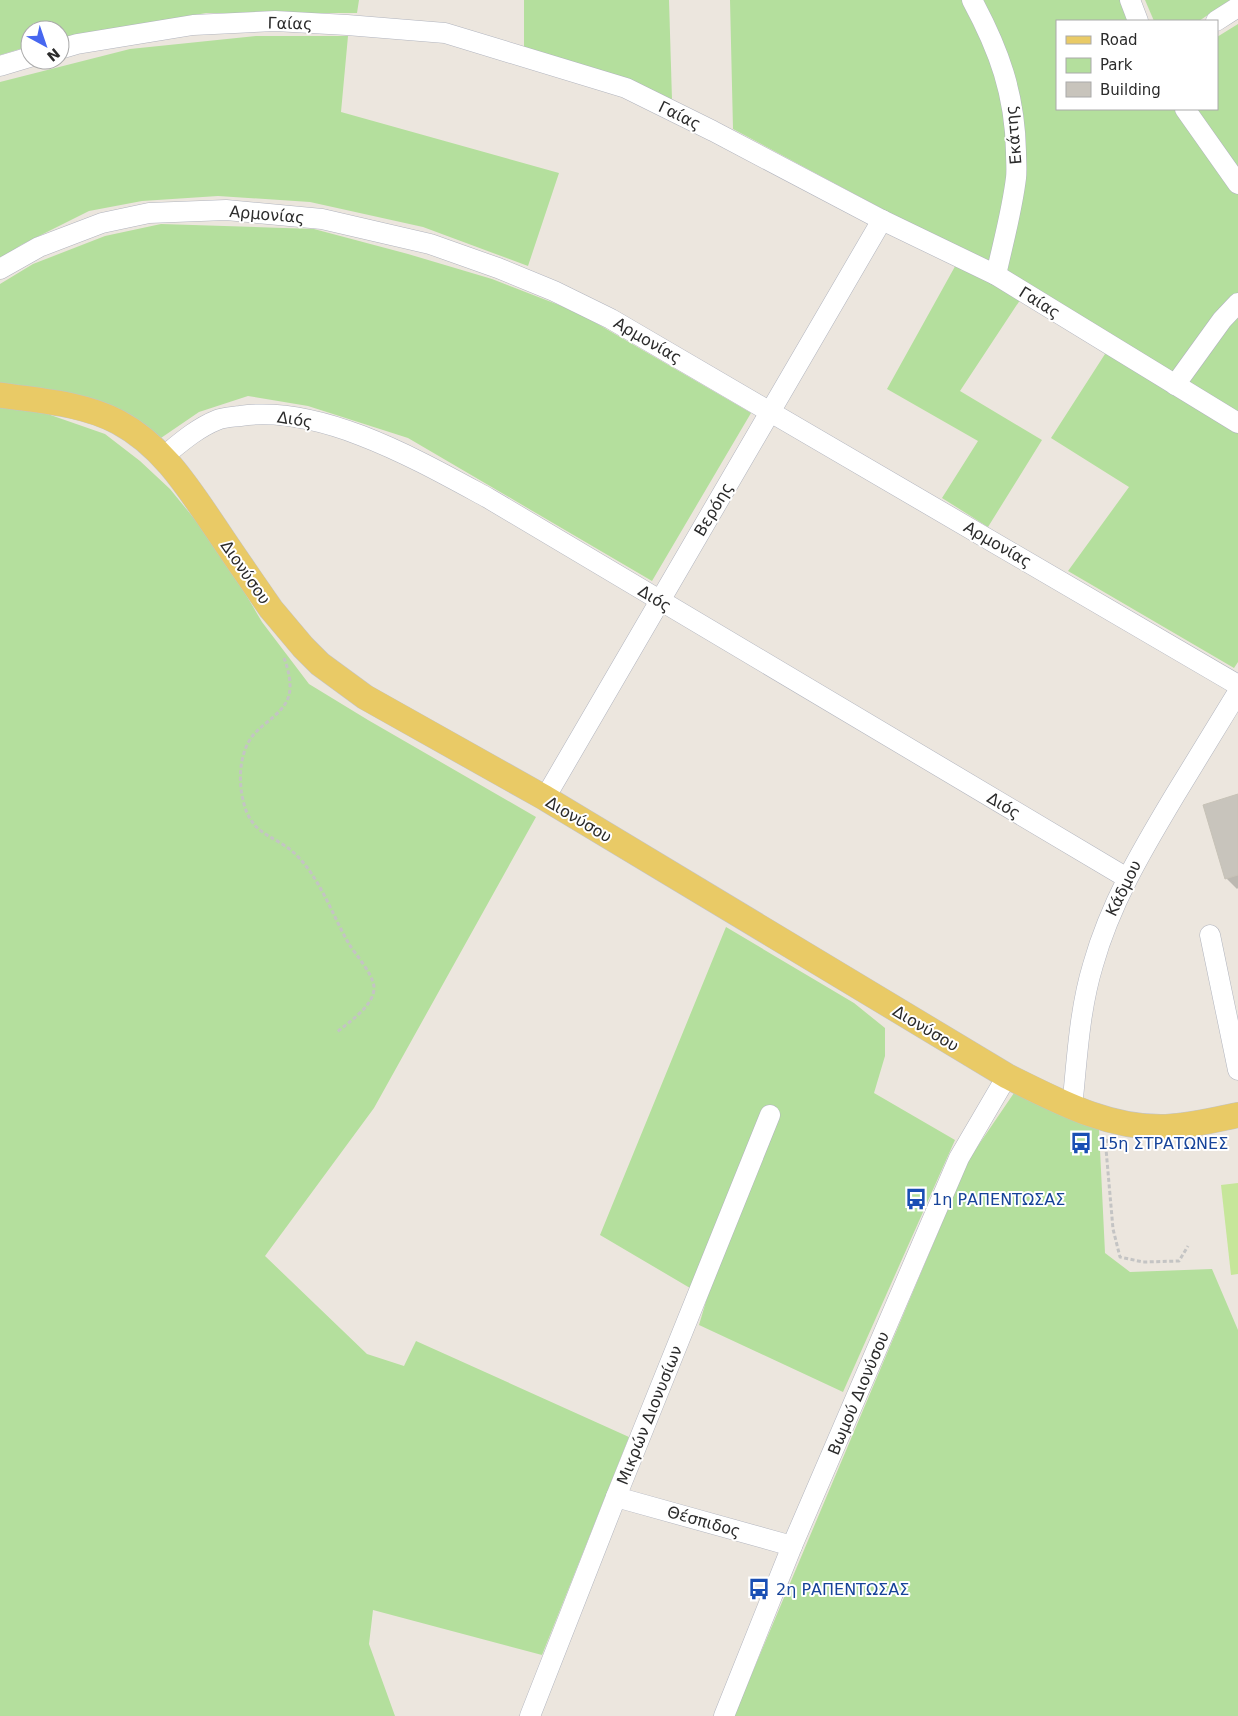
<svg xmlns="http://www.w3.org/2000/svg" width="1238" height="1716" font-family="'DejaVu Sans',sans-serif">
	<style>
		.green { fill: #b4df9d }
		.pitch { fill: #c6e69a }
		.shadow { fill: #0003 }
		.building { fill: #c8c4bc; stroke: #c7c2b7 }
		.lines { fill: none; stroke-linecap: round; stroke-linejoin: round }
		.minor-casing { stroke: #b1b4be; stroke-width: 21 }
		.major-casing { stroke: #c4c4c4; stroke-width: 26 }
		.path { stroke: #c4c4c4; stroke-width: 3; stroke-dasharray: 4 2.5; stroke-linecap: butt }
		.minor { stroke: #fff; stroke-width: 20 }
		.major { stroke: #e9ca66; stroke-width: 25 }
		.labels { text-anchor: middle; stroke-width: 4; stroke-linejoin: round; paint-order: stroke }
		.street-label { font-size: 16px; fill: #2b2b2b; stroke: #fff }
		.transit-label { font-size: 16px; fill: #164399; stroke: #fff; text-anchor: start }
	</style>
	<rect width="100%" height="100%" fill="#ece6de"/>
	<g class="green">
		<polygon points="0,0 359,0 357,13 206,13 60,40 60,30 30,30 30,46 0,55"/>
		<polygon points="524,0 669,0 672,100 524,47"/>
		<polygon points="730,0 1121,0 1128,21 1057,21 1057,109 1217,109 1217,37 1238,24 1238,662 1234,668 1068,571 1129,487 1051,438 1114,340 1026,291 960,391 1042,440 988,527 942,498 978,441 887,389 963,252 733,129"/>
		<polygon points="1145,0 1230,0 1199,21 1154,21"/>
		<polygon points="256,36 348,36 341,112 559,173 528,266 423,227 310,202 218,196 142,201 89,211 21,245 0,259 0,82 130,49"/>
		<polygon points="161,224 314,229 408,254 492,279 577,312 751,413 652,581 408,438 308,406 248,396 199,412 158,440 0,387 0,284 33,264 105,236"/>
		<polygon points="0,406 39,411 105,434 140,461 170,489 219,549 262,622 309,684 368,720 536,817 374,1108 265,1256 367,1354 404,1366 416,1341 629,1437 542,1655 373,1610 369,1644 395,1716 0,1716"/>
		<polygon points="726,927 854,1003 885,1028 885,1056 874,1093 955,1140 843,1392 699,1325 707,1298 600,1235"/>
		<polygon points="1016,1090 1099,1129 1105,1253 1130,1272 1212,1269 1238,1330 1238,1716 734,1716 969,1159"/>
	</g>
	<polygon class="pitch" points="1238,1183 1238,1274 1231,1275 1221,1185"/>
	<polygon class="shadow" points="1238,795 1238,888 1237,889 1226,878"/>
	<polygon class="building" points="1238,794 1238,875 1225,879 1203,805"/>
	<g class="lines">
		<g class="minor-casing">
			<g id="minor">
				<path d="M972,0c27,50 43,94 44,152 0,8 1,18 0,26 -4,33 -13,65 -20,97"/>
				<polyline points="1130,0 1138,21"/>
				<polyline points="1216,21 1238,7"/>
				<polyline points="60,49 77,44 193,25 275,21 347,25 445,33 626,88 713,131 882,220 996,275 1238,423"/>
				<polyline points="0,66 30,57"/>
				<polyline points="1185,109 1238,184"/>
				<polyline points="0,269 39,247 102,223 149,213 226,210 322,219 430,244 498,268 554,291 611,319 1238,685"/>
				<polyline points="1175,385 1222,320 1238,303"/>
				<path d="M164,456c16,-13 33,-28 53,-36 7,-3 15,-3 23,-4 81,-12 178,44 248,82l639,380"/>
				<polyline points="545,798 882,220"/>
				<polyline points="1210,935 1238,1070"/>
				<path d="M1072,1108c5,-47 7,-97 21,-143 17,-61 49,-115 82,-170 21,-34 42,-69 63,-103"/>
				<polyline points="616,1497 792,1546"/>
				<polyline points="530,1716 616,1497 770,1115"/>
				<polyline points="724,1716 792,1546 959,1158 1007,1076"/>
			</g>
		</g>
		<g class="major-casing">
			<path id="major" d="M0,395c40,6 82,8 118,27 45,24 71,67 99,108 18,27 36,53 54,79l32,38 17,17 45,33 180,101 462,278c51,25 101,53 159,51 24,-1 48,-7 72,-12"/>
		</g>
		<g class="path">
			<path d="M284,658c4,10 8,26 5,37 -4,16 -21,25 -32,36 -20,19 -20,57 -10,82 10,22 28,24 45,38 28,25 39,62 57,93 7,11 24,30 25,43 1,18 -25,35 -37,45"/>
			<polyline points="1107,1139 1106,1149 1113,1229 1120,1257 1143,1262 1179,1261 1188,1246"/>
		</g>
		<use href="#minor" class="minor"/>
		<use href="#major" class="major"/>
	</g>
	<defs>
		<g id="bus-bare" transform="scale(1.725)"><path d="M-5-6H5V4H4V6H2V4H-2V6H-4V4H-5ZM-3.5-4V0h7V-4ZM-3.5 1.2v1.5H-2V1.2ZM2 1.2v1.5H3.5V1.2Z" fill="#1a4fb4" stroke="#fff" stroke-width="2.5" paint-order="stroke"/></g>
	</defs>
	<g fill-rule="evenodd">
		<use href="#bus-bare" x="1081" y="1143"/>
		<use href="#bus-bare" x="916" y="1199"/>
		<use href="#bus-bare" x="759" y="1589"/>
	</g>
	<g class="labels">
		<g class="street-label">
			<text transform="translate(290 23) rotate(1)" y="6">Γαίας</text>
			<text transform="translate(680 115) rotate(26)" y="6">Γαίας</text>
			<text transform="translate(1013 135) rotate(-95)" y="6">Εκάτης</text>
			<text transform="translate(267 214) rotate(5)" y="6">Αρμονίας</text>
			<text transform="translate(1040 302) rotate(32)" y="6">Γαίας</text>
			<text transform="translate(648 340) rotate(30)" y="6">Αρμονίας</text>
			<text transform="translate(295 419) rotate(9)" y="6">Διός</text>
			<text transform="translate(713 509) rotate(-59)" y="6">Βερόης</text>
			<text transform="translate(998 544) rotate(30)" y="6">Αρμονίας</text>
			<text transform="translate(246 572) rotate(55)" y="6">Διονύσου</text>
			<text transform="translate(655 598) rotate(31)" y="6">Διός</text>
			<text transform="translate(1004 805) rotate(31)" y="6">Διός</text>
			<text transform="translate(579 819) rotate(31)" y="6">Διονύσου</text>
			<text transform="translate(1123 888) rotate(-64)" y="6">Κάδμου</text>
			<text transform="translate(926 1028) rotate(31)" y="6">Διονύσου</text>
			<text transform="translate(858 1393) rotate(-67)" y="6">Βωμού Διονύσου</text>
			<text transform="translate(649 1415) rotate(-68)" y="6">Μικρών Διονυσίων</text>
			<text transform="translate(704 1521) rotate(16)" y="6">Θέσπιδος</text>
		</g>
		<g class="transit-label">
			<text x="1098" y="1149">15η ΣΤΡΑΤΩΝΕΣ</text>
			<text x="932" y="1205">1η ΡΑΠΕΝΤΩΣΑΣ</text>
			<text x="776" y="1595">2η ΡΑΠΕΝΤΩΣΑΣ</text>
		</g>
	</g>
	<rect x="1056" y="20" width="162" height="90" fill="#ffffff" stroke="#aaaaaa"/>
	<rect x="1066" y="36" width="25" height="8" fill="#e9ca66" stroke="#aaaaaa"/>
	<text x="1100" y="45" font-size="15" fill="#2b2b2b">Road</text>
	<rect x="1066" y="58" width="25" height="15" fill="#b4df9d" stroke="#aaaaaa"/>
	<text x="1100" y="70" font-size="15" fill="#2b2b2b">Park</text>
	<rect x="1066" y="82" width="25" height="15" fill="#c8c4bc" stroke="#aaaaaa"/>
	<text x="1100" y="95" font-size="15" fill="#2b2b2b">Building</text>
	<g transform="translate(45 45) rotate(140)"><circle r="24" fill="#ffffff" stroke="#aaaaaa"/>
	<path d="M0-4L9 19L0 12L-9 19Z" fill="#4767f0"/>
	<text y="-8" font-size="14" font-weight="bold" text-anchor="middle" fill="#2b2b2b">N</text>
	</g>
</svg>
